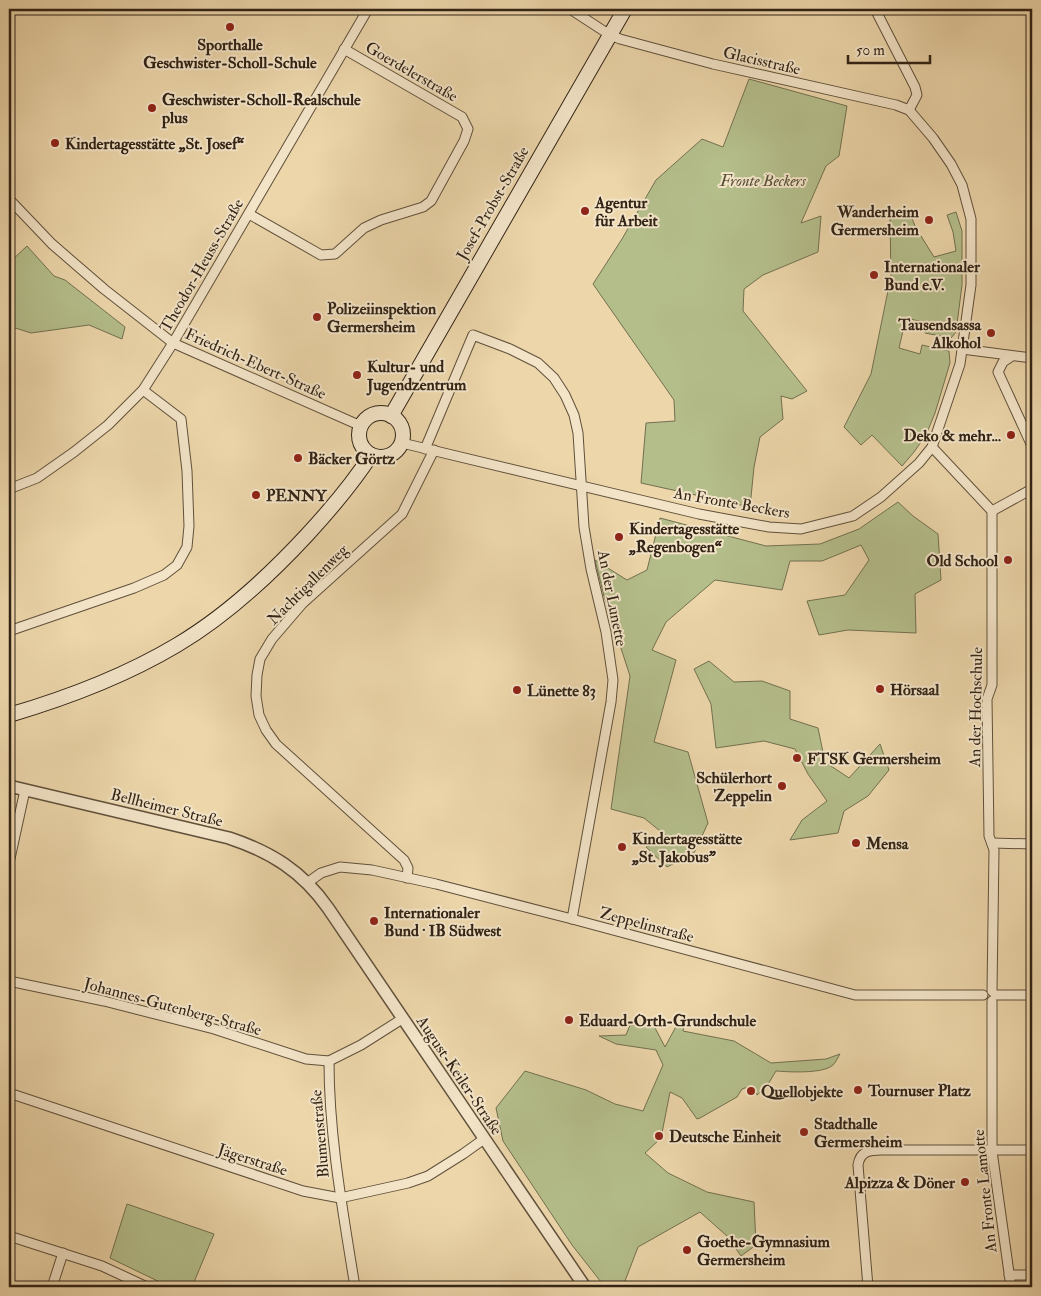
<svg xmlns="http://www.w3.org/2000/svg" width="1041" height="1296" font-family="'IM FELL Double Pica',serif">
	<style>
		.green { fill: #b4be8b; stroke: #727050 }
		.lines { fill: none; stroke-linecap: round; stroke-linejoin: round }
		.minor-casing { stroke: #60503b; stroke-width: 11 }
		.tertiary-casing { stroke: #60503b; stroke-width: 14 }
		.secondary-casing { stroke: #312316; stroke-width: 16 }
		.minor { stroke: #f3e4c8; stroke-width: 9 }
		.tertiary { stroke: #f3e4c8; stroke-width: 11 }
		.secondary { stroke: #f3e4c8; stroke-width: 14 }
		.poi-dot { fill: #8f2418; stroke: #f3e4c8; stroke-width: 2 }
		.labels { text-anchor: middle; stroke-width: 4; stroke-linejoin: round; paint-order: stroke }
		.poi-label { font-size: 16px; font-weight: bold; fill: #312316; stroke: #f3e4c8; text-anchor: start }
		.street-label { font-size: 16px; fill: #312316; stroke: #f3e4c8 }
		.park-label { font-size: 16px; font-style: italic; fill: #524a33; stroke: #f3e4c8 }
	</style>
	<rect width="100%" height="100%" fill="#ecd6aa"/>
	<filter id="stains"><feTurbulence type="fractalNoise" baseFrequency=".004" numOctaves="4"/><feColorMatrix values="0 0 0 0 .2 0 0 0 0 .09 0 0 0 0 .02 0 0 0 .5 -.17"/></filter>
	<radialGradient id="worn" r=".72"><stop offset=".6" stop-color="#630" stop-opacity="0"/><stop offset="1" stop-color="#630" stop-opacity=".3"/></radialGradient>
	<g class="green">
		<polygon points="749,79 847,106 839,156 826,166 801,223 821,216 818,252 763,275 744,289 743,311 807,391 792,399 781,396 783,419 760,437 754,467 750,507 641,483 646,423 675,421 674,400 593,284 622,239 656,180 702,139 723,147"/>
		<polygon points="956,212 962,231 962,285 956,332 951,338 925,333 927,323 906,318 899,348 920,354 922,345 949,351 950,363 935,413 926,435 914,452 902,466 872,435 861,445 844,427 871,374 891,276 890,219 910,214 916,228 934,257 956,251 953,232 947,215"/>
		<polygon points="27,246 54,276 65,280 125,327 122,339 89,325 31,333 9,326 9,263"/>
		<polygon points="898,502 913,516 938,534 941,580 915,594 916,633 848,630 819,635 807,601 845,595 869,560 861,545 822,561 790,561 782,590 715,580 666,622 652,650 676,660 654,742 688,752 708,823 694,853 667,867 646,847 670,839 644,818 611,809 630,676 604,596 595,560 627,580 647,570 660,518 766,546 820,544 859,529"/>
		<polygon points="709,661 734,682 762,681 790,691 790,719 818,728 825,762 849,778 880,744 889,770 868,796 844,811 838,833 790,840 802,820 827,801 808,774 795,749 764,741 716,748 711,704 694,669"/>
		<path d="M680,1019l5,2 -2,10 51,10 37,22 55,-4 14,-5c-2,3 -4,8 -7,11 -10,9 -44,7 -57,6l-9,15 -10,9 -3,-7 -3,-2 -9,3 -5,8 -37,21 -3,1 -15,-21 -12,-6 -9,46 -16,15 23,20 39,19 47,10 2,43 -15,11 -14,-20 -27,-24 -62,35 -13,34 1,6h-21l-33,-42 -69,-104 -7,-33 29,-37 61,19 29,14 28,7 20,-46 -7,-15 -40,-6 -17,-8 27,-1 4,-10 24,1 11,21z"/>
		<polygon points="127,1204 214,1234 192,1287 170,1287 110,1258"/>
	</g>
	<g class="lines">
		<g class="minor-casing">
			<g id="minor">
				<polyline points="875,9 915,87 917,95 909,110"/>
				<polyline points="9,199 52,244 104,289 173,343 361,426"/>
				<polyline points="249,214 321,255 335,254 364,228 381,220 423,207 431,201 464,141 468,129 462,117 344,49"/>
				<polyline points="962,349 1032,358"/>
				<polyline points="1012,356 1003,362 998,372 1032,446"/>
				<polyline points="402,443 699,514 769,527 801,529 853,516 881,497 919,463 932,447 960,364 971,285 971,219 962,185 951,164 933,138 909,110 896,105 713,64 620,39 610,35 570,9"/>
				<polyline points="932,447 992,511 992,685 987,699 989,836 994,850 992,991"/>
				<polyline points="425,449 473,335 510,349 538,363 554,378 565,395 574,415 578,433 584,527 591,569 606,632 613,680 611,702 572,919"/>
				<polyline points="9,489 37,478 74,452 108,425 143,390 173,343 368,9"/>
				<polyline points="992,511 1032,489"/>
				<polyline points="9,631 134,588 164,575 177,565 187,547 189,526 187,471 181,419 143,390"/>
				<polyline points="992,843 1032,844"/>
				<polyline points="9,863 25,790"/>
				<polyline points="407,878 408,868 404,860 276,744 266,730 259,715 256,696 257,675 260,659 272,639 302,604 402,514 434,450"/>
				<polyline points="307,883 321,873 340,867 372,870 436,884 572,919 855,995 983,995"/>
				<polyline points="9,981 104,1001 214,1029 306,1059 329,1061"/>
				<polyline points="995,995 1032,995"/>
				<polyline points="992,1001 992,1151 1011,1287"/>
				<polyline points="9,1093 303,1191 340,1198 408,1183 428,1176 463,1154 484,1139"/>
				<polyline points="9,1236 102,1266 147,1287"/>
				<polyline points="1009,1275 1032,1275"/>
				<polyline points="52,1287 63,1253"/>
				<path d="M355,1287c-12,-75 -26,-150 -26,-226l32,-16 41,-26"/>
				<path d="M868,1287l-10,-122c2,-14 12,-15 23,-15h151"/>
			</g>
		</g>
		<g class="tertiary-casing">
			<path id="tertiary" d="M9,786l220,52c42,14 73,33 99,70l257,379"/>
		</g>
		<g class="secondary-casing">
			<g id="secondary">
				<circle cx="381" cy="435" r="22"/>
				<polyline points="391,416 625,9"/>
				<path d="M9,715c58,-17 116,-39 168,-70 49,-29 92,-69 130,-110 23,-25 46,-52 64,-80"/>
			</g>
		</g>
		<use href="#minor" class="minor"/>
		<use href="#tertiary" class="tertiary"/>
		<use href="#secondary" class="secondary"/>
	</g>
	<g class="poi-dot">
		<circle cx="230" cy="27" r="5"/>
		<circle cx="152" cy="108" r="5"/>
		<circle cx="55" cy="143" r="5"/>
		<circle cx="585" cy="211" r="5"/>
		<circle cx="929" cy="220" r="5"/>
		<circle cx="874" cy="275" r="5"/>
		<circle cx="317" cy="317" r="5"/>
		<circle cx="991" cy="333" r="5"/>
		<circle cx="357" cy="375" r="5"/>
		<circle cx="1011" cy="435" r="5"/>
		<circle cx="298" cy="458" r="5"/>
		<circle cx="256" cy="495" r="5"/>
		<circle cx="619" cy="537" r="5"/>
		<circle cx="1008" cy="560" r="5"/>
		<circle cx="880" cy="689" r="5"/>
		<circle cx="517" cy="690" r="5"/>
		<circle cx="797" cy="758" r="5"/>
		<circle cx="782" cy="786" r="5"/>
		<circle cx="856" cy="843" r="5"/>
		<circle cx="622" cy="847" r="5"/>
		<circle cx="374" cy="921" r="5"/>
		<circle cx="569" cy="1020" r="5"/>
		<circle cx="858" cy="1090" r="5"/>
		<circle cx="751" cy="1091" r="5"/>
		<circle cx="804" cy="1132" r="5"/>
		<circle cx="659" cy="1136" r="5"/>
		<circle cx="965" cy="1182" r="5"/>
		<circle cx="687" cy="1250" r="5"/>
	</g>
	<g class="labels">
		<g class="poi-label">
			<text x="230" y="50" text-anchor="middle">Sporthalle<tspan x="230" dy="18">Geschwister-Scholl-Schule</tspan></text>
			<text x="162" y="105">Geschwister-Scholl-Realschule<tspan x="162" dy="18">plus</tspan></text>
			<text x="65" y="149">Kindertagesstätte „St. Josef“</text>
			<text x="595" y="208">Agentur<tspan x="595" dy="18">für Arbeit</tspan></text>
			<text x="919" y="217" text-anchor="end">Wanderheim<tspan x="919" dy="18">Germersheim</tspan></text>
			<text x="884" y="272">Internationaler<tspan x="884" dy="18">Bund e.V.</tspan></text>
			<text x="327" y="314">Polizeiinspektion<tspan x="327" dy="18">Germersheim</tspan></text>
			<text x="981" y="330" text-anchor="end">Tausendsassa<tspan x="981" dy="18">Alkohol</tspan></text>
			<text x="367" y="372">Kultur- und<tspan x="367" dy="18">Jugendzentrum</tspan></text>
			<text x="1001" y="441" text-anchor="end">Deko &amp; mehr...</text>
			<text x="308" y="464">Bäcker Görtz</text>
			<text x="266" y="501">PENNY</text>
			<text x="629" y="534">Kindertagesstätte<tspan x="629" dy="18">„Regenbogen“</tspan></text>
			<text x="998" y="566" text-anchor="end">Old School</text>
			<text x="890" y="695">Hörsaal</text>
			<text x="527" y="696">Lünette 83</text>
			<text x="807" y="764">FTSK Germersheim</text>
			<text x="772" y="783" text-anchor="end">Schülerhort<tspan x="772" dy="18">Zeppelin</tspan></text>
			<text x="632" y="844">Kindertagesstätte<tspan x="632" dy="18">„St. Jakobus”</tspan></text>
			<text x="866" y="849">Mensa</text>
			<text x="384" y="918">Internationaler<tspan x="384" dy="18">Bund · IB Südwest</tspan></text>
			<text x="579" y="1026">Eduard-Orth-Grundschule</text>
			<text x="868" y="1096">Tournuser Platz</text>
			<text x="761" y="1097">Quellobjekte</text>
			<text x="814" y="1129">Stadthalle<tspan x="814" dy="18">Germersheim</tspan></text>
			<text x="669" y="1142">Deutsche Einheit</text>
			<text x="955" y="1188" text-anchor="end">Alpizza &amp; Döner</text>
			<text x="697" y="1247">Goethe-Gymnasium<tspan x="697" dy="18">Germersheim</tspan></text>
		</g>
		<g class="street-label">
			<text transform="translate(762 60) rotate(13)" y="6">Glacisstraße</text>
			<text transform="translate(412 71) rotate(30)" y="6">Goerdelerstraße</text>
			<text transform="translate(492 203) rotate(-60)" y="6">Josef-Probst-Straße</text>
			<text transform="translate(201 265) rotate(-60)" y="6">Theodor-Heuss-Straße</text>
			<text transform="translate(256 363) rotate(24)" y="6">Friedrich-Ebert-Straße</text>
			<text transform="translate(732 502) rotate(10)" y="6">An Fronte Beckers</text>
			<text transform="translate(307 584) rotate(-45)" y="6">Nachtigallenweg</text>
			<text transform="translate(613 598) rotate(79)" y="6">An der Lunette</text>
			<text transform="translate(975 707) rotate(-89)" y="6">An der Hochschule</text>
			<text transform="translate(167 807) rotate(14)" y="6">Bellheimer Straße</text>
			<text transform="translate(647 924) rotate(15)" y="6">Zeppelinstraße</text>
			<text transform="translate(173 1006) rotate(15)" y="6">Johannes-Gutenberg-Straße</text>
			<text transform="translate(460 1075) rotate(56)" y="6">August-Keiler-Straße</text>
			<text transform="translate(319 1134) rotate(-95)" y="6">Blumenstraße</text>
			<text transform="translate(253 1159) rotate(18)" y="6">Jägerstraße</text>
			<text transform="translate(984 1191) rotate(-96)" y="6">An Fronte Lamotte</text>
		</g>
		<g class="park-label">
			<text x="763" y="186">Fronte Beckers</text>
		</g>
	</g>
	<rect width="1041" height="1296" fill="none" stroke="#ecd6aa" stroke-width="30"/>
	<rect x="10" y="10" width="1021" height="1276" fill="none" stroke="#312316" stroke-width="2.5"/>
	<rect x="15" y="15" width="1011" height="1266" fill="none" stroke="#312316"/>
	<path d="M848 55v8h82v-8" fill="none" stroke="#312316" stroke-width="2.5"/>
	<text x="856" y="55" font-size="15" fill="#312316" stroke="#f3e4c8" stroke-width="4" paint-order="stroke">50 m</text>
	<rect width="100%" height="100%" filter="url(#stains)"/>
	<rect width="100%" height="100%" fill="url(#worn)"/>
</svg>
